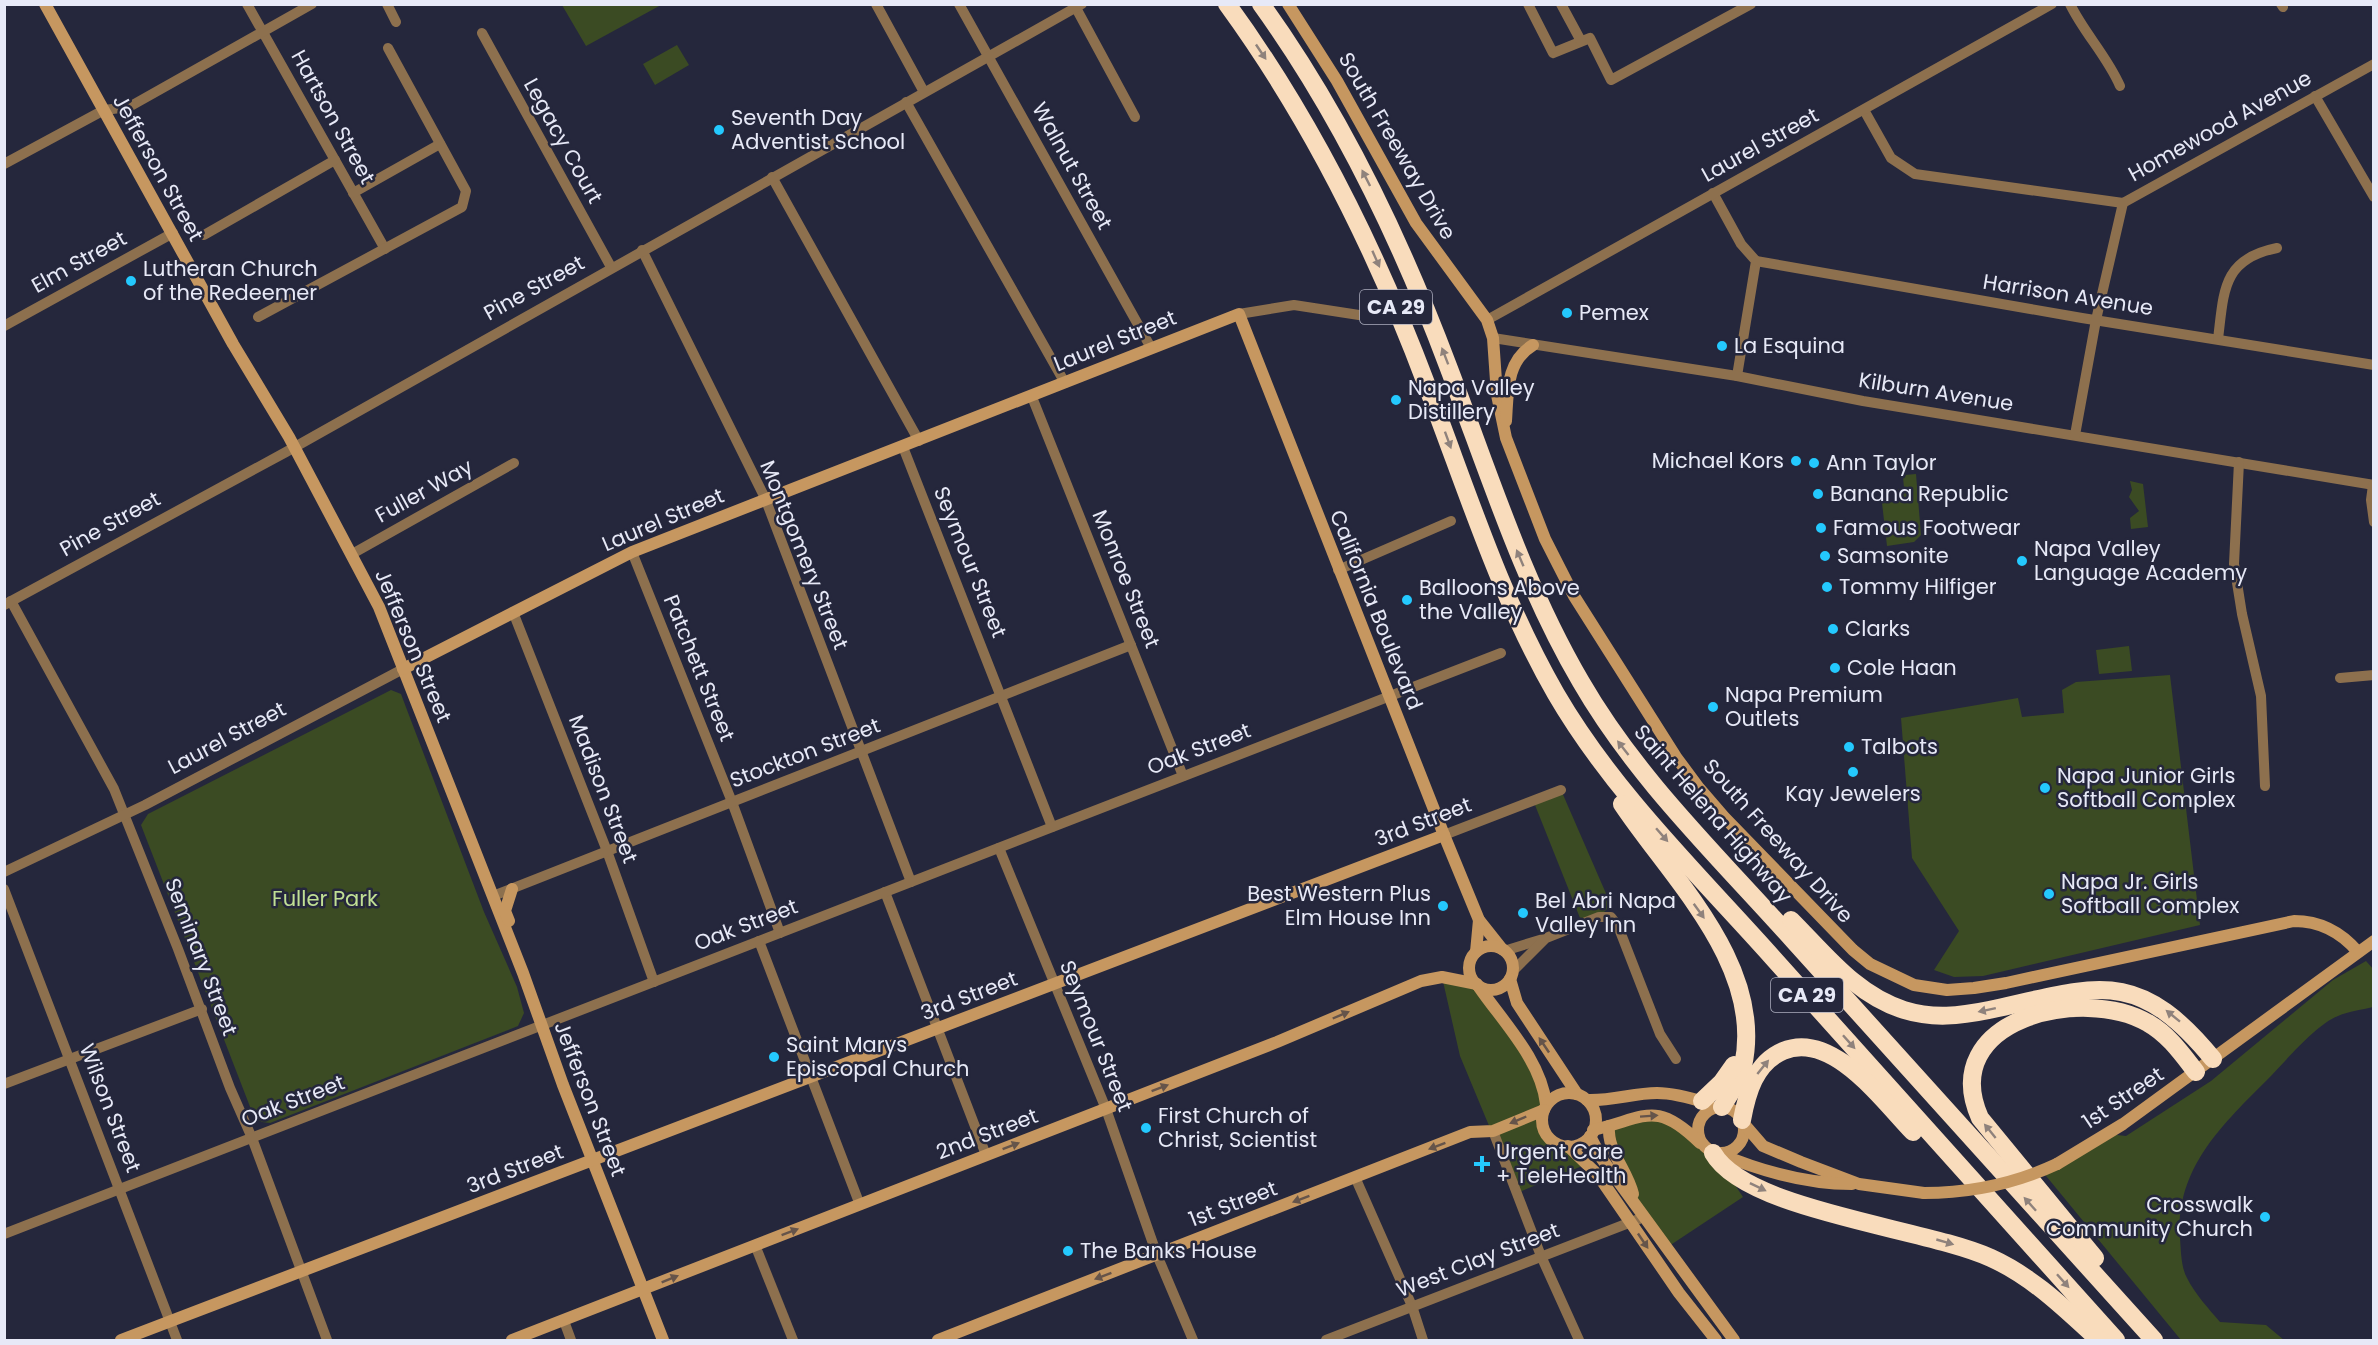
<svg xmlns="http://www.w3.org/2000/svg" width="2378" height="1345" font-family="Poppins,sans-serif">
	<style>
		.green { fill: #3b4b23 }
		.lines { fill: none; stroke-linecap: round; stroke-linejoin: round }
		.street { stroke: #8d704e; stroke-width: 10 }
		.secondary { stroke: #c69760; stroke-width: 12 }
		.highway { stroke: #f9dcbc; stroke-width: 18 }
		.secondary-bridge { stroke: #c69760; stroke-width: 12 }
		.oneway { fill: #8f827c }
		.oneway2 { fill: #65544a }
		.poi-dot { fill: #24c9fe; stroke: #25273c; stroke-width: 2 }
		.labels { text-anchor: middle; stroke-width: 5; stroke-linejoin: round; paint-order: stroke }
		.shield { fill: #25273c; stroke: #adafbf; stroke-width: 1.5 }
		.shield-label { font-size: 20px; font-weight: bold; fill: #e7e9f7 }
		.street-label { font-size: 21px; fill: #e7e9f7; stroke: #25273c }
		.poi-label { font-size: 21px; fill: #e7e9f7; stroke: #25273c; text-anchor: start }
		.park-label { font-size: 21px; fill: #c0df94; stroke: #25273c }
	</style>
	<rect width="100%" height="100%" fill="#25273c"/>
	<g class="green">
		<polygon points="562,5 661,5 586,46"/>
		<polygon points="677,45 689,65 655,85 643,64"/>
		<polygon points="1916,474 1921,535 1914,542 1887,546 1882,503 1895,502 1899,496 1898,489 1904,488 1903,477 1905,475"/>
		<polygon points="2130,481 2143,484 2148,527 2131,529 2130,518 2139,511 2129,497 2132,490"/>
		<polygon points="2129,646 2132,671 2099,674 2096,650"/>
		<polygon points="2170,675 2200,925 1983,976 1954,977 1934,970 1959,931 1912,858 1901,718 2018,698 2022,717 2064,713 2062,690 2076,682"/>
		<polygon points="391,690 401,694 407,710 484,912 517,987 524,1013 518,1026 270,1123 262,1122 254,1117 141,825 148,814"/>
		<polygon points="1561,790 1611,905 1599,917 1582,923 1533,800"/>
		<path d="M2366,961l8,9 -1,37c-11,3 -24,4 -35,9 -23,9 -53,46 -71,64 -45,45 -92,89 -87,158 1,13 1,29 7,40 8,16 22,31 33,44l46,3 18,15h-103l-139,-169 66,-37 18,2 85,-55 122,-101z"/>
		<polygon points="1442,977 1477,985 1536,1069 1544,1110 1543,1127 1546,1134 1552,1141 1568,1146 1587,1164 1517,1193 1460,1056"/>
		<polygon points="1652,1114 1685,1128 1723,1167 1743,1197 1666,1248 1635,1203 1608,1138 1619,1121"/>
	</g>
	<g class="lines">
		<g class="street">
			<polyline points="247,4 385,249"/>
			<polyline points="387,4 396,22"/>
			<polyline points="876,4 924,92"/>
			<polyline points="959,4 1150,346"/>
			<polyline points="1528,4 1553,53 1590,38 1611,80 1751,4"/>
			<polyline points="1561,4 1581,41"/>
			<path d="M2070,4c14,29 37,52 50,82"/>
			<polyline points="2281,4 2283,7"/>
			<polyline points="1076,8 1135,117"/>
			<polyline points="482,33 611,267"/>
			<polyline points="2315,96 2374,197"/>
			<polyline points="906,102 1065,383"/>
			<polyline points="1864,110 1891,158 1915,174 2123,203 2374,64"/>
			<polyline points="4,164 104,110 129,107 312,4"/>
			<polyline points="772,177 919,441"/>
			<polyline points="353,193 440,144"/>
			<polyline points="1713,193 1741,244 1756,261 1737,376"/>
			<polyline points="204,235 335,160"/>
			<polyline points="642,250 765,498 911,882"/>
			<polyline points="1756,261 2082,318 2374,365"/>
			<polyline points="1239,314 1294,305 1372,317"/>
			<polyline points="258,317 462,207 466,191 388,48"/>
			<polyline points="1487,320 2052,4"/>
			<polyline points="4,326 173,233"/>
			<polyline points="1493,338 1737,376 1863,401 2374,485"/>
			<path d="M2218,339c6,-48 4,-80 59,-91"/>
			<polyline points="1032,397 1183,776"/>
			<polyline points="2075,435 2096,320 2123,203"/>
			<polyline points="903,447 1052,827"/>
			<polyline points="2239,462 2234,564 2242,614 2261,696 2265,786"/>
			<polyline points="2373,485 2371,500 2374,522"/>
			<polyline points="632,552 732,802 780,933"/>
			<polyline points="352,554 514,463"/>
			<polyline points="1338,570 1451,521"/>
			<polyline points="11,601 114,789 178,949 230,1088 252,1138 327,1340"/>
			<polyline points="4,605 286,452 1082,4"/>
			<polyline points="513,612 607,851 654,982"/>
			<polyline points="2340,678 2374,675"/>
			<polyline points="1444,835 1561,790"/>
			<polyline points="999,848 1106,1109 1157,1255 1193,1340"/>
			<polyline points="4,872 145,805 403,669"/>
			<polyline points="4,889 177,1340"/>
			<polyline points="885,892 986,1155"/>
			<polyline points="493,896 1131,645"/>
			<polyline points="759,941 860,1205"/>
			<polyline points="1504,951 1543,939"/>
			<polyline points="1513,971 1546,938 1599,917 1611,917 1618,926 1660,1034 1676,1059"/>
			<polyline points="4,1084 202,1009"/>
			<polyline points="1493,1131 1541,1256 1579,1340"/>
			<polyline points="1355,1177 1412,1306 1423,1340"/>
			<polyline points="4,1234 1501,653"/>
			<polyline points="755,1245 793,1340"/>
			<polyline points="564,1321 571,1340"/>
			<polyline points="1326,1340 1639,1219"/>
		</g>
		<g class="secondary">
			<polyline points="45,4 233,344 289,437 379,607 523,973 563,1085 663,1340"/>
			<path d="M1288,4l49,77 79,142 71,97 6,18 4,57 9,43 39,101 29,57 102,161 23,31 25,29 129,133 17,14 44,21 33,5 27,-2 32,-5 288,-62c26,0 47,11 64,31"/>
			<path d="M1506,421c2,-29 0,-60 27,-76"/>
			<polyline points="403,669 632,552 1239,314 1444,835 1479,920 1502,949"/>
			<polyline points="509,921 505,911 512,889"/>
			<circle cx="1491" cy="968" r="22"/>
			<polyline points="1476,952 1479,920"/>
			<polyline points="1510,979 1517,1003 1577,1094"/>
			<path d="M1479,987c24,35 62,73 67,117"/>
			<circle cx="1569" cy="1120" r="27"/>
			<path d="M1587,1100c26,1 46,-7 70,-7 17,0 34,5 50,10"/>
			<circle cx="1721" cy="1130" r="23"/>
			<polyline points="1744,1124 1763,1146 1801,1162 1859,1184 1924,1193"/>
			<path d="M1609,1126c-2,26 18,43 24,68"/>
			<path d="M1593,1130c53,-12 62,-31 107,13"/>
			<polyline points="1590,1136 1602,1159 1734,1340"/>
			<polyline points="1568,1146 1598,1175 1679,1293 1716,1340"/>
			<path d="M1720,1154c41,17 87,30 132,30"/>
			<polyline points="2057,1164 2123,1124 2374,941"/>
			<polyline points="121,1340 1444,835"/>
			<polyline points="512,1340 1277,1042 1421,981 1442,977 1477,984"/>
			<polyline points="938,1340 1470,1132 1493,1131 1544,1110"/>
		</g>
		<g class="highway">
			<path d="M1227,4c86,118 149,246 200,382 40,104 73,211 129,308 57,98 142,180 217,264 114,127 229,255 343,382"/>
			<path d="M1261,4c80,111 139,234 187,362 41,107 75,217 133,316 56,97 138,175 212,258 120,134 241,267 361,400"/>
			<path d="M1622,804c50,75 143,162 121,262 -3,15 -14,28 -21,41"/>
			<path d="M1791,920c34,34 65,75 113,90 29,9 56,6 85,0 106,-23 147,-45 224,49"/>
			<polyline points="1702,1101 1722,1082 1734,1065"/>
			<path d="M1742,1120c5,-27 13,-57 41,-69 49,-21 100,50 130,81"/>
			<path d="M1713,1153c33,58 213,75 278,105 42,19 74,51 108,82"/>
			<path d="M2095,1258l-115,-140c-44,-99 103,-133 168,-95 20,11 34,31 48,49"/>
		</g>
		<path class="secondary-bridge" d="M1924,1193c47,0 90,-9 133,-29"/>
	</g>
	<defs><path id="oneway-solid" d="M-6-.8H1V-3.2L6.5 0L1 3.2V.8H-6Z" transform="scale(1.5)"/></defs>
	<g class="oneway">
		<use href="#oneway-solid" transform="translate(1261 52) rotate(56)"/>
		<use href="#oneway-solid" transform="translate(1366 178) rotate(-117)"/>
		<use href="#oneway-solid" transform="translate(1376 259) rotate(66)"/>
		<use href="#oneway-solid" transform="translate(1445 356) rotate(-111)"/>
		<use href="#oneway-solid" transform="translate(1448 440) rotate(70)"/>
		<use href="#oneway-solid" transform="translate(1520 558) rotate(-113)"/>
		<use href="#oneway-solid" transform="translate(1623 748) rotate(-128)"/>
		<use href="#oneway-solid" transform="translate(1662 835) rotate(49)"/>
		<use href="#oneway-solid" transform="translate(1699 911) rotate(54)"/>
		<use href="#oneway-solid" transform="translate(1987 1010) rotate(168)"/>
		<use href="#oneway-solid" transform="translate(2173 1016) rotate(-141)"/>
		<use href="#oneway-solid" transform="translate(1849 1042) rotate(48)"/>
		<use href="#oneway-solid" transform="translate(1763 1067) rotate(-51)"/>
		<use href="#oneway-solid" transform="translate(1990 1131) rotate(-129)"/>
		<use href="#oneway-solid" transform="translate(1758 1187) rotate(26)"/>
		<use href="#oneway-solid" transform="translate(2030 1204) rotate(-132)"/>
		<use href="#oneway-solid" transform="translate(1945 1242) rotate(16)"/>
		<use href="#oneway-solid" transform="translate(2063 1281) rotate(48)"/>
	</g>
	<g class="oneway2">
		<use href="#oneway-solid" transform="translate(1341 1015) rotate(-23)"/>
		<use href="#oneway-solid" transform="translate(1544 1045) rotate(-124)"/>
		<use href="#oneway-solid" transform="translate(1160 1088) rotate(-21)"/>
		<use href="#oneway-solid" transform="translate(1649 1116) rotate(-4)"/>
		<use href="#oneway-solid" transform="translate(1518 1120) rotate(157)"/>
		<use href="#oneway-solid" transform="translate(1011 1146) rotate(-21)"/>
		<use href="#oneway-solid" transform="translate(1437 1146) rotate(159)"/>
		<use href="#oneway-solid" transform="translate(1301 1199) rotate(159)"/>
		<use href="#oneway-solid" transform="translate(790 1232) rotate(-21)"/>
		<use href="#oneway-solid" transform="translate(1643 1241) rotate(56)"/>
		<use href="#oneway-solid" transform="translate(1103 1276) rotate(159)"/>
		<use href="#oneway-solid" transform="translate(670 1279) rotate(-22)"/>
	</g>
	<g class="poi-dot">
		<circle cx="719" cy="130" r="6"/>
		<circle cx="131" cy="281" r="6"/>
		<circle cx="1567" cy="313" r="6"/>
		<circle cx="1722" cy="346" r="6"/>
		<circle cx="1396" cy="400" r="6"/>
		<circle cx="1796" cy="461" r="6"/>
		<circle cx="1814" cy="463" r="6"/>
		<circle cx="1818" cy="494" r="6"/>
		<circle cx="1821" cy="528" r="6"/>
		<circle cx="1825" cy="556" r="6"/>
		<circle cx="2022" cy="561" r="6"/>
		<circle cx="1827" cy="587" r="6"/>
		<circle cx="1407" cy="600" r="6"/>
		<circle cx="1833" cy="629" r="6"/>
		<circle cx="1835" cy="668" r="6"/>
		<circle cx="1713" cy="707" r="6"/>
		<circle cx="1849" cy="747" r="6"/>
		<circle cx="1853" cy="772" r="6"/>
		<circle cx="2045" cy="788" r="6"/>
		<circle cx="2049" cy="894" r="6"/>
		<circle cx="1443" cy="906" r="6"/>
		<circle cx="1523" cy="913" r="6"/>
		<circle cx="774" cy="1057" r="6"/>
		<circle cx="1146" cy="1128" r="6"/>
		<path d="M1479 1155h6v6h6v6h-6v6h-6v-6h-6v-6h6z"/>
		<circle cx="2265" cy="1217" r="6"/>
		<circle cx="1068" cy="1251" r="6"/>
	</g>
	<g class="labels">
		<g class="shield">
			<rect x="1360" y="290" width="72" height="34" rx="4.5"/>
			<rect x="1771" y="978" width="72" height="34" rx="4.5"/>
		</g>
		<g class="shield-label">
			<text x="1396" y="314">CA 29</text>
			<text x="1807" y="1002">CA 29</text>
		</g>
		<g class="street-label">
			<text transform="translate(333 117) rotate(61)" y="7">Hartson Street</text>
			<text transform="translate(2220 126) rotate(-29)" y="7">Homewood Avenue</text>
			<text transform="translate(563 141) rotate(61)" y="7">Legacy Court</text>
			<text transform="translate(1760 145) rotate(-29)" y="7">Laurel Street</text>
			<text transform="translate(1397 146) rotate(60)" y="7">South Freeway Drive</text>
			<text transform="translate(1072 166) rotate(61)" y="7">Walnut Street</text>
			<text transform="translate(158 168) rotate(61)" y="7">Jefferson Street</text>
			<text transform="translate(79 262) rotate(-29)" y="7">Elm Street</text>
			<text transform="translate(534 288) rotate(-29)" y="7">Pine Street</text>
			<text transform="translate(2068 295) rotate(9)" y="7">Harrison Avenue</text>
			<text transform="translate(1115 341) rotate(-22)" y="7">Laurel Street</text>
			<text transform="translate(1936 392) rotate(9)" y="7">Kilburn Avenue</text>
			<text transform="translate(424 491) rotate(-29)" y="7">Fuller Way</text>
			<text transform="translate(663 520) rotate(-23)" y="7">Laurel Street</text>
			<text transform="translate(110 524) rotate(-29)" y="7">Pine Street</text>
			<text transform="translate(804 555) rotate(68)" y="7">Montgomery Street</text>
			<text transform="translate(970 562) rotate(68)" y="7">Seymour Street</text>
			<text transform="translate(1126 579) rotate(68)" y="7">Monroe Street</text>
			<text transform="translate(1376 610) rotate(68)" y="7">California Boulevard</text>
			<text transform="translate(413 646) rotate(67)" y="7">Jefferson Street</text>
			<text transform="translate(699 668) rotate(68)" y="7">Patchett Street</text>
			<text transform="translate(227 738) rotate(-28)" y="7">Laurel Street</text>
			<text transform="translate(1199 749) rotate(-21)" y="7">Oak Street</text>
			<text transform="translate(805 753) rotate(-21)" y="7">Stockton Street</text>
			<text transform="translate(603 789) rotate(69)" y="7">Madison Street</text>
			<text transform="translate(1713 814) rotate(49)" y="7">Saint Helena Highway</text>
			<text transform="translate(1423 822) rotate(-21)" y="7">3rd Street</text>
			<text transform="translate(1778 841) rotate(48)" y="7">South Freeway Drive</text>
			<text transform="translate(746 925) rotate(-21)" y="7">Oak Street</text>
			<text transform="translate(201 957) rotate(69)" y="7">Seminary Street</text>
			<text transform="translate(969 996) rotate(-21)" y="7">3rd Street</text>
			<text transform="translate(1096 1036) rotate(68)" y="7">Seymour Street</text>
			<text transform="translate(2123 1098) rotate(-34)" y="7">1st Street</text>
			<text transform="translate(590 1099) rotate(69)" y="7">Jefferson Street</text>
			<text transform="translate(293 1101) rotate(-21)" y="7">Oak Street</text>
			<text transform="translate(110 1108) rotate(69)" y="7">Wilson Street</text>
			<text transform="translate(987 1134) rotate(-21)" y="7">2nd Street</text>
			<text transform="translate(515 1169) rotate(-21)" y="7">3rd Street</text>
			<text transform="translate(1233 1204) rotate(-21)" y="7">1st Street</text>
			<text transform="translate(1478 1260) rotate(-21)" y="7">West Clay Street</text>
		</g>
		<g class="poi-label">
			<text x="731" y="125">Seventh Day<tspan x="731" dy="24">Adventist School</tspan></text>
			<text x="143" y="276">Lutheran Church<tspan x="143" dy="24">of the Redeemer</tspan></text>
			<text x="1579" y="320">Pemex</text>
			<text x="1734" y="353">La Esquina</text>
			<text x="1408" y="395">Napa Valley<tspan x="1408" dy="24">Distillery</tspan></text>
			<text x="1784" y="468" text-anchor="end">Michael Kors</text>
			<text x="1826" y="470">Ann Taylor</text>
			<text x="1830" y="501">Banana Republic</text>
			<text x="1833" y="535">Famous Footwear</text>
			<text x="2034" y="556">Napa Valley<tspan x="2034" dy="24">Language Academy</tspan></text>
			<text x="1837" y="563">Samsonite</text>
			<text x="1839" y="594">Tommy Hilfiger</text>
			<text x="1419" y="595">Balloons Above<tspan x="1419" dy="24">the Valley</tspan></text>
			<text x="1845" y="636">Clarks</text>
			<text x="1847" y="675">Cole Haan</text>
			<text x="1725" y="702">Napa Premium<tspan x="1725" dy="24">Outlets</tspan></text>
			<text x="1861" y="754">Talbots</text>
			<text x="2057" y="783">Napa Junior Girls<tspan x="2057" dy="24">Softball Complex</tspan></text>
			<text x="1853" y="801" text-anchor="middle">Kay Jewelers</text>
			<text x="2061" y="889">Napa Jr. Girls<tspan x="2061" dy="24">Softball Complex</tspan></text>
			<text x="1431" y="901" text-anchor="end">Best Western Plus<tspan x="1431" dy="24">Elm House Inn</tspan></text>
			<text x="1535" y="908">Bel Abri Napa<tspan x="1535" dy="24">Valley Inn</tspan></text>
			<text x="786" y="1052">Saint Marys<tspan x="786" dy="24">Episcopal Church</tspan></text>
			<text x="1158" y="1123">First Church of<tspan x="1158" dy="24">Christ, Scientist</tspan></text>
			<text x="1496" y="1159">Urgent Care<tspan x="1496" dy="24">+ TeleHealth</tspan></text>
			<text x="2253" y="1212" text-anchor="end">Crosswalk<tspan x="2253" dy="24">Community Church</tspan></text>
			<text x="1080" y="1258">The Banks House</text>
		</g>
		<g class="park-label">
			<text x="325" y="906">Fuller Park</text>
		</g>
	</g>
	<rect width="2378" height="1345" fill="none" stroke="#e7e9f7" stroke-width="12"/>
</svg>
